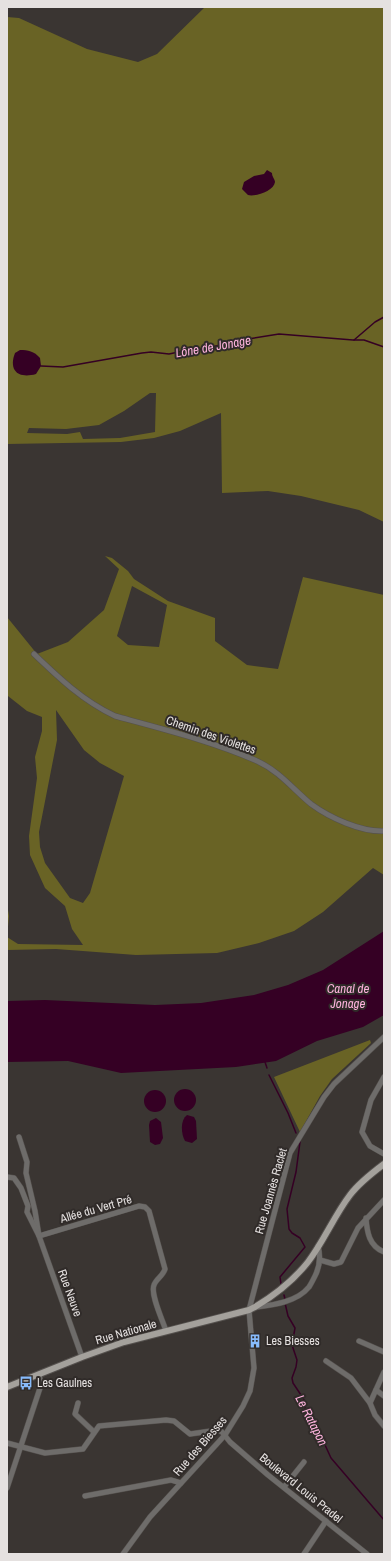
<svg xmlns="http://www.w3.org/2000/svg" width="391" height="1561" font-family="'Archivo Narrow',sans-serif">
	<style>
		.green { fill: #696325; fill-rule: evenodd }
		.water { fill: #350024 }
		.lines { fill: none; stroke-linecap: round; stroke-linejoin: round }
		.stream { stroke: #350024; stroke-width: 1.5 }
		.minor-casing { stroke: #55514e; stroke-width: 6 }
		.major-casing { stroke: #55514e; stroke-width: 8 }
		.minor { stroke: #6e6c6a; stroke-width: 5 }
		.major { stroke: #a4a19c; stroke-width: 6 }
		.labels { text-anchor: middle; stroke-width: 4; stroke-linejoin: round; paint-order: stroke }
		.street-label { font-size: 12px; fill: #e5e1e0; stroke: #302b29 }
		.poi-label { font-size: 12px; fill: #e5e1e0; stroke: #302b29; text-anchor: start }
		.water-label { font-size: 13px; font-style: italic; fill: #fcb2dc; stroke: #302b29 }
	</style>
	<rect width="100%" height="100%" fill="#3a3532"/>
	<g class="green">
		<path d="M205,7h179v515l-25,-12 -58,-14 -33,-5 -46,2 -1,-80 -41,18 -26,7 -33,4 -114,2v-427l12,1 68,31 51,13 19,-8zM150,393h6l-1,39 -35,6 -37,1 -3,-7 -13,2 -40,-1 2,-5 37,1 33,-4 25,-14z"/>
		<path d="M105,556l7,2 16,13 6,8 34,22 47,17v23l32,24 31,4 25,-92 81,18v280l-11,-7 -50,44 -29,19 -35,12 -42,10 -81,2 -80,-6 -49,1v-46l2,12 -2,21 11,7 65,1 -11,-16 -7,-23 -20,-18 -15,-33 -1,-19 8,-58 -2,-21 7,-26v-14l-15,-6 -19,-15h-1v-79l30,37 31,-12 36,-32 15,-41zM132,586l35,19 -8,42 -31,-2 -11,-9zM56,710l28,40 16,13 24,13 -34,117 -7,10 -13,-5 -25,-35 -5,-16 -1,-15 18,-92z"/>
		<polygon points="370,1040 371,1043 332,1079 320,1096 300,1132 274,1077"/>
	</g>
	<g class="water">
		<path d="M267,170l5,3c0,4 3,6 3,9 -1,9 -20,15 -27,13l-6,-6 2,-7 10,-6 10,-2z"/>
		<path d="M20,350c8,0 14,1 20,8l1,8 -5,8c-17,5 -28,-3 -21,-21z"/>
		<polygon points="384,931 384,1015 363,1027 317,1041 276,1061 236,1067 121,1073 68,1061 7,1062 7,1001 45,1000 155,1005 201,1003 254,995 288,985 323,970"/>
		<circle cx="185" cy="1100" r="11"/>
		<circle cx="155" cy="1101" r="11"/>
		<path d="M187,1115l7,2 2,4 1,18 -5,4 -7,-2c-4,-7 -5,-21 2,-26z"/>
		<polygon points="156,1118 161,1122 163,1138 160,1144 155,1145 150,1142 149,1125 150,1121"/>
	</g>
	<g class="lines">
		<g class="stream">
			<polyline points="354,340 375,322 384,317"/>
			<polyline points="41,366 63,367 142,353 151,352 169,354 188,350 203,349 242,340 279,334 353,340 364,340 384,347"/>
			<polyline points="265,1062 267,1068"/>
			<polyline points="269,1075 288,1113 296,1133"/>
			<polyline points="281,1284 280,1277 305,1247 300,1238 292,1233 289,1229 287,1209 296,1172 300,1142"/>
			<polyline points="284,1295 285,1299"/>
			<polyline points="285,1303 288,1316 295,1328 292,1345 297,1360 296,1367 292,1378 293,1383 303,1398 305,1402 305,1410 314,1421 331,1458 384,1520"/>
		</g>
		<g class="minor-casing">
			<g id="minor">
				<path d="M34,654c25,24 49,47 81,62 48,13 96,25 142,45 22,10 36,28 54,43 19,14 50,28 73,27"/>
				<polyline points="384,1077 371,1100 362,1132 370,1146 384,1154"/>
				<polyline points="19,1137 27,1162 26,1173 35,1211 39,1236 82,1357"/>
				<path d="M7,1177l7,1 7,10 7,18 -1,6 12,24 100,-30 6,1 4,4 16,58c-2,7 -9,10 -11,16 -4,9 9,36 12,46"/>
				<path d="M366,1218c1,14 3,28 18,34"/>
				<polyline points="320,1260 334,1264 341,1262 358,1228 384,1200"/>
				<path d="M257,1307c16,-2 40,-5 52,-20 2,-3 4,-7 6,-11 5,-10 6,-19 3,-30"/>
				<polyline points="359,1341 384,1352"/>
				<polyline points="326,1361 351,1378 370,1403 384,1372"/>
				<polyline points="376,1390 384,1396"/>
				<polyline points="78,1403 75,1414 94,1432"/>
				<polyline points="370,1403 375,1415 384,1426"/>
				<polyline points="7,1443 45,1453 83,1449 99,1426 166,1420 174,1421 190,1434 218,1430 222,1432 230,1442 268,1475 367,1554"/>
				<polyline points="284,1487 304,1462"/>
				<polyline points="7,1488 41,1385 39,1374"/>
				<polyline points="85,1496 171,1480 181,1483"/>
				<polyline points="123,1554 150,1517 225,1435 243,1406 250,1391 254,1368 249,1310 290,1153 324,1097 334,1084 384,1037"/>
				<polyline points="304,1554 326,1521"/>
			</g>
		</g>
		<g class="major-casing">
			<path id="major" d="M7,1387l75,-30 42,-15 125,-32 6,-3c20,-12 38,-26 53,-45 16,-21 26,-46 42,-67 9,-12 22,-22 34,-31"/>
		</g>
		<use href="#minor" class="minor"/>
		<use href="#major" class="major"/>
	</g>
	<defs>
		<g id="building-bare" transform="scale(1.08)"><path d="M-4-6H4V6H1V3H-1V6H-4ZM-2.5-4.3h1.7v1.8h-1.7ZM.8-4.3h1.7v1.8H.8ZM-2.5-1h1.7V.8h-1.7ZM.8-1h1.7V.8H.8Z" fill="#87bbfb" stroke="#302b29" stroke-width="2.5" paint-order="stroke"/></g>
		<g id="bus-bare" transform="scale(1.08)"><path d="M-5-6H5V4H4V6H2V4H-2V6H-4V4H-5ZM-3.5-4V0h7V-4ZM-3.5 1.2v1.5H-2V1.2ZM2 1.2v1.5H3.5V1.2Z" fill="#87bbfb" stroke="#302b29" stroke-width="2.5" paint-order="stroke"/></g>
	</defs>
	<g fill-rule="evenodd">
		<use href="#building-bare" x="255" y="1341"/>
		<use href="#bus-bare" x="26" y="1383"/>
	</g>
	<g class="labels">
		<g class="street-label">
			<text transform="translate(211 735) rotate(19)" y="4">Chemin des Violettes</text>
			<text transform="translate(271 1191) rotate(-74)" y="4">Rue Joannès Raclet</text>
			<text transform="translate(96 1209) rotate(-16)" y="4">Allée du Vert Pré</text>
			<text transform="translate(70 1293) rotate(70)" y="4">Rue Neuve</text>
			<text transform="translate(126 1332) rotate(-16)" y="4">Rue Nationale</text>
			<text transform="translate(200 1446) rotate(-49)" y="4">Rue des Biesses</text>
			<text transform="translate(301 1488) rotate(39)" y="4">Boulevard Louis Pradel</text>
		</g>
		<g class="poi-label">
			<text x="266" y="1345">Les Biesses</text>
			<text x="37" y="1387">Les Gaulnes</text>
		</g>
		<g class="water-label">
			<text transform="translate(213 346) rotate(-10)" y="5">Lône de Jonage</text>
			<text x="348" y="993">Canal de<tspan x="348" dy="15">Jonage</tspan></text>
			<text transform="translate(312 1420) rotate(63)" y="5">Le Ratapon</text>
		</g>
	</g>
	<rect width="391" height="1561" fill="none" stroke="#e5e1e0" stroke-width="16"/>
</svg>
